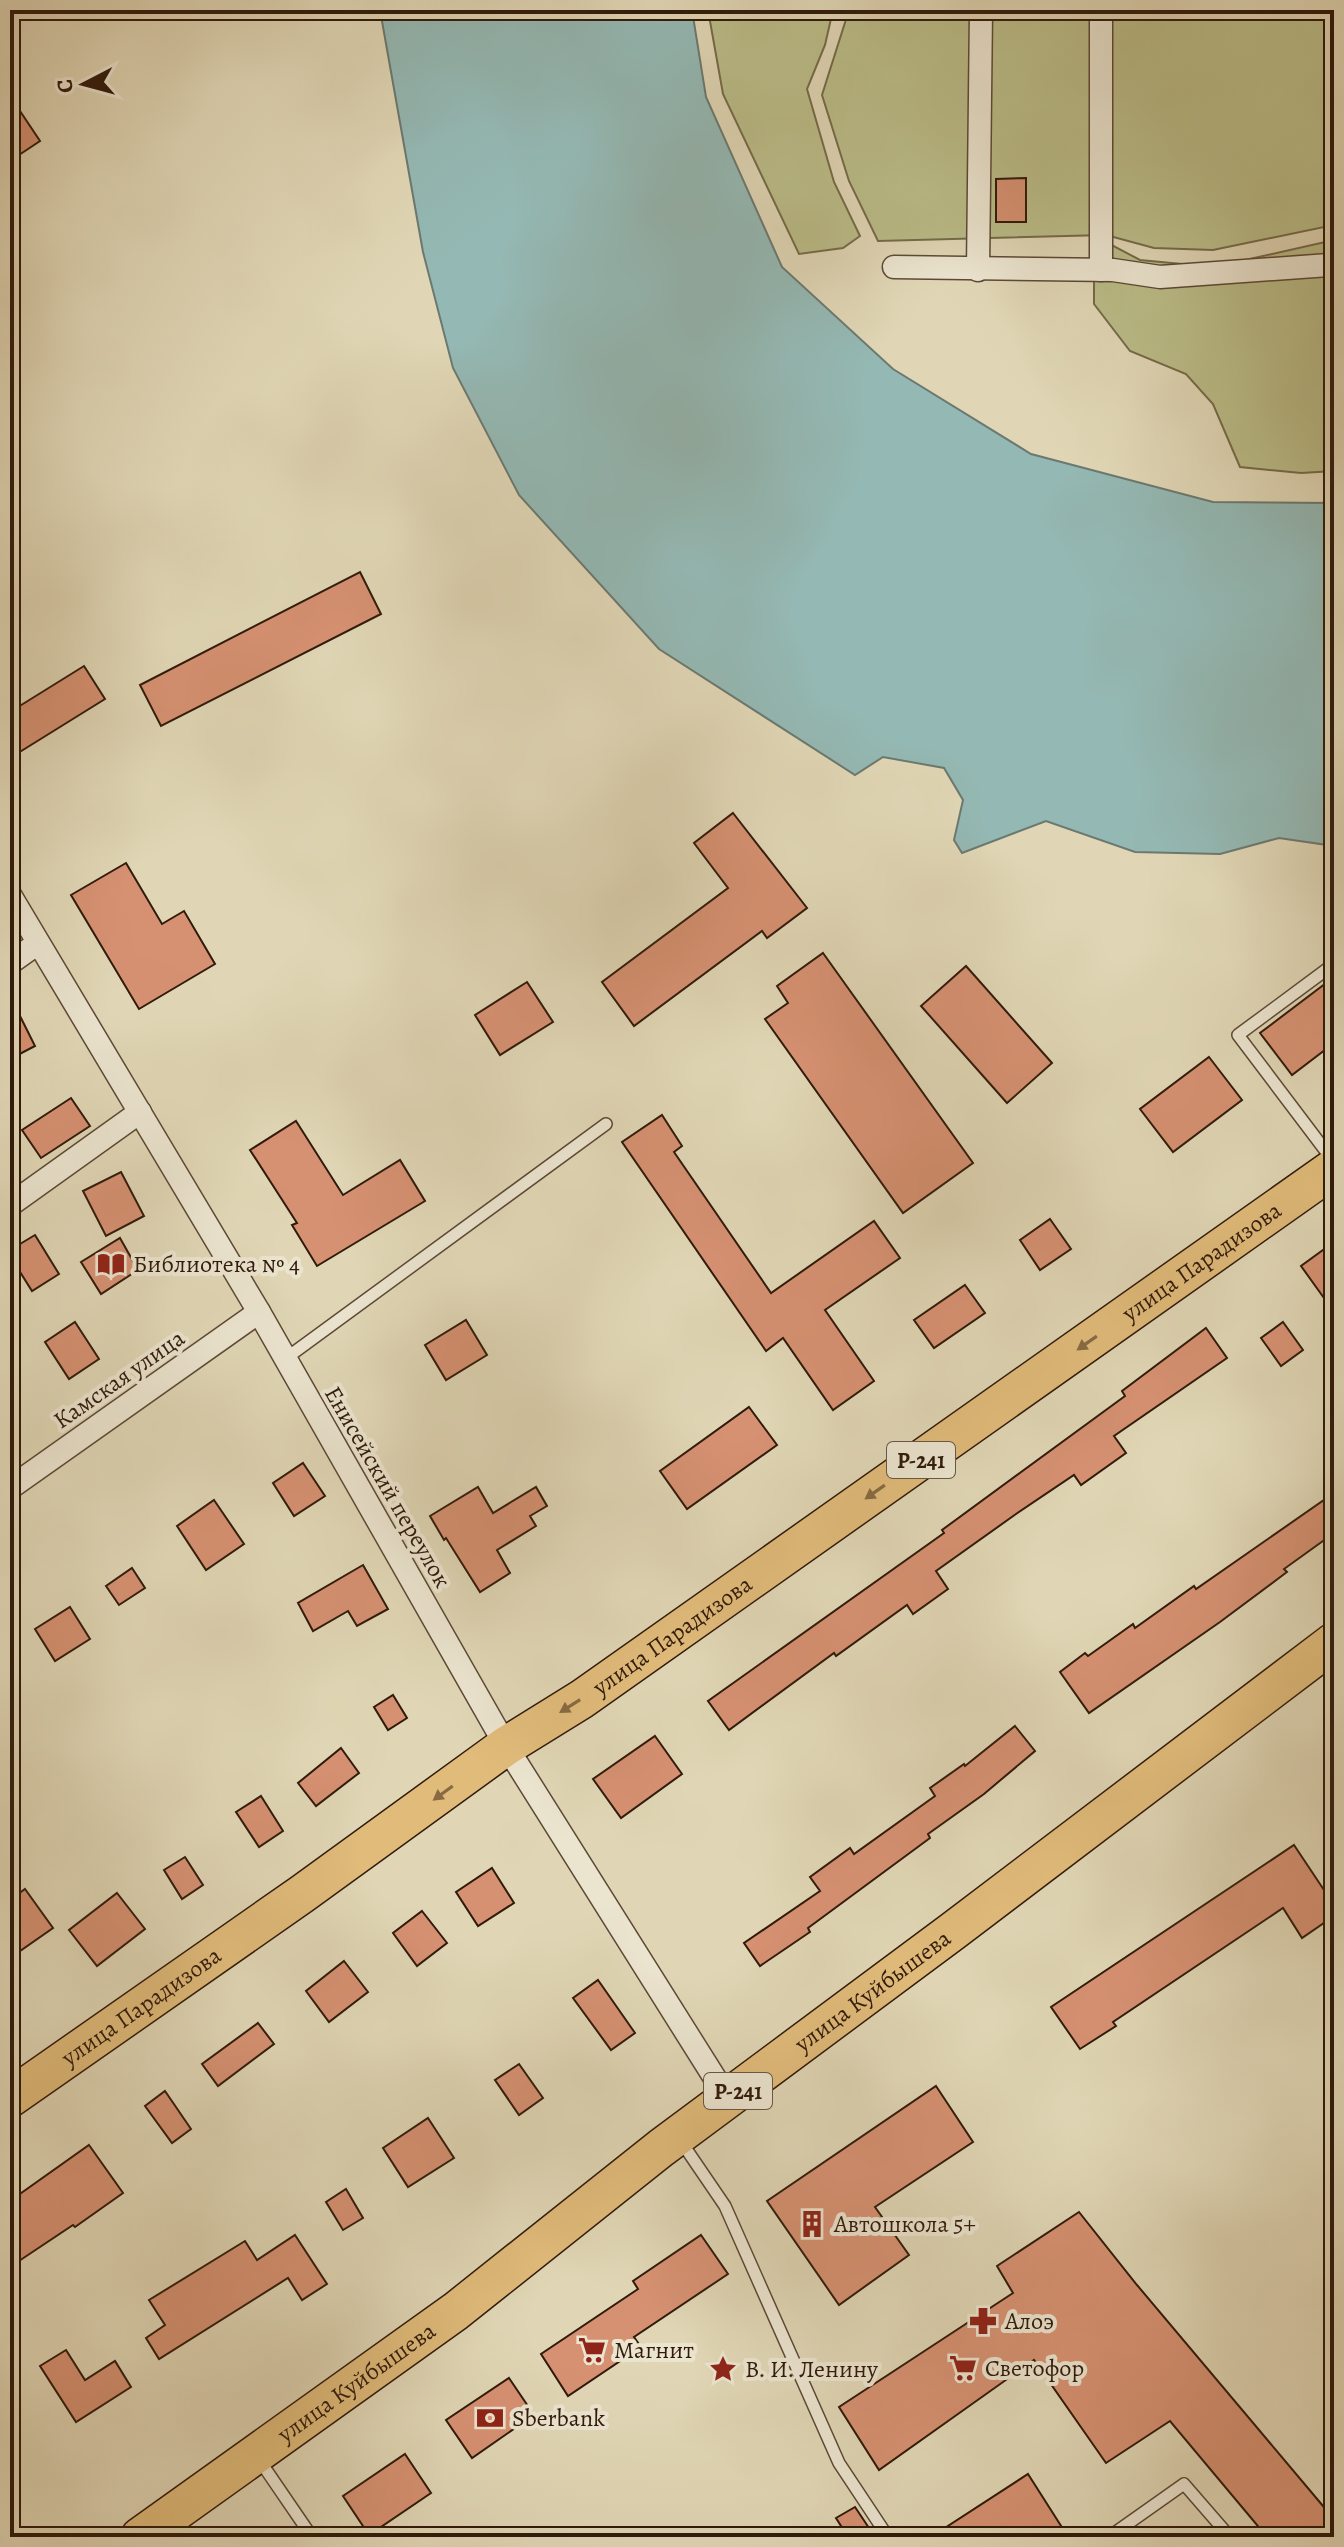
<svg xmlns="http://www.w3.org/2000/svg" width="1344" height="2547" font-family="Alegreya,serif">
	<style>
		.green { fill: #babc88; stroke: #756b4a; stroke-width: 2 }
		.water { fill: #94b8b3; stroke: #6c7970; stroke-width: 2 }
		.building { fill: #d69172; stroke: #301a0b; stroke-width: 2 }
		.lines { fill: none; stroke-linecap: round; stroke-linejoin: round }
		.service-casing { stroke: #5c4936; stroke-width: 14 }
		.minor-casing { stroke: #5c4936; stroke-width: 25 }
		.trunk-casing { stroke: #301a0b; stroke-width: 41 }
		.service { stroke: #ebe4cf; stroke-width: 11 }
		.minor { stroke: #ebe4cf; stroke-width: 22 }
		.trunk { stroke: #e0bb7a; stroke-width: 38 }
		.oneway { fill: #886a42 }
		.labels { text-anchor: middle; stroke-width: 8; stroke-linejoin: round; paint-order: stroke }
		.shield { fill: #ebe4cf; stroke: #685746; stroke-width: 2 }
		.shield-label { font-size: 22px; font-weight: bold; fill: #301a0b }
		.street-label { font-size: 24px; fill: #301a0b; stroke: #ebe4cf }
		.poi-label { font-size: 24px; fill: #301a0b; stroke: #ebe4cf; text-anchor: start }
	</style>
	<rect width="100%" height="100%" fill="#e0d6b5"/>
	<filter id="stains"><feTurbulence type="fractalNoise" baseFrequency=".0025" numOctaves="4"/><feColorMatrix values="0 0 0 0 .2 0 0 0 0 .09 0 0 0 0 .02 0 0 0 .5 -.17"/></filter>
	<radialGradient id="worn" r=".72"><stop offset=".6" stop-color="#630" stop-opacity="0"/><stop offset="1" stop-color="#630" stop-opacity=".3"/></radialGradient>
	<g class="green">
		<polygon points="708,10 833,10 825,45 807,89 834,182 860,236 843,248 799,254 723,94"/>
		<polygon points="849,10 1334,10 1334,225 1213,250 1154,248 1106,235 878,241 849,181 822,95"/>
		<polygon points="1334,240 1334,471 1301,473 1240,467 1213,404 1186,374 1130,351 1094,304 1094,257 1106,242 1140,260 1214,267"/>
	</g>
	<polygon class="water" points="380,10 692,10 706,97 782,267 893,369 1031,454 1213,502 1334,503 1334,846 1279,838 1220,854 1135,852 1046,821 962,853 954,840 963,800 944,768 883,757 855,775 659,649 519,495 453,368 423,252"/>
	<g class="building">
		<polygon points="10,96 40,141 10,161"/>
		<polygon points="1026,178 1026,222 996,222 996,179"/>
		<polygon points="360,572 381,614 161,726 140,685"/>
		<polygon points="84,666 105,699 10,758 10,712"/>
		<polygon points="733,813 807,908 767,938 762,931 634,1026 602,982 728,888 694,843"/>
		<polygon points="126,863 162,924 184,911 215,964 139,1009 71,895"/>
		<polygon points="823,953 973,1163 903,1213 765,1019 788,1003 777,986"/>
		<polygon points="966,966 1052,1063 1007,1103 921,1006"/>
		<polygon points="1334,977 1334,1043 1292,1075 1260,1033"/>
		<polygon points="527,982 553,1022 500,1055 475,1015"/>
		<polygon points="10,996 35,1046 10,1059"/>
		<polygon points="1209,1057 1242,1100 1173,1152 1140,1109"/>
		<polygon points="71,1098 90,1126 41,1158 22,1130"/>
		<polygon points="662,1115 682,1146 674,1152 771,1293 874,1221 900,1258 825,1310 874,1381 833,1410 783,1338 766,1351 622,1142"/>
		<polygon points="296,1121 343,1195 400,1160 425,1201 317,1266 292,1225 297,1223 250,1150"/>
		<polygon points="121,1172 144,1216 106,1236 83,1191"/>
		<polygon points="1050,1219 1071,1249 1040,1270 1020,1240"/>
		<polygon points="35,1235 59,1274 32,1291 10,1256 10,1250"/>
		<polygon points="120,1238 138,1270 101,1294 81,1262"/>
		<polygon points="1334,1242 1334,1312 1301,1266"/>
		<polygon points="965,1285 985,1313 934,1348 914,1320"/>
		<polygon points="466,1320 487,1355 446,1380 425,1345"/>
		<polygon points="75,1322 99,1359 69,1379 45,1342"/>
		<polygon points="1283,1322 1303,1350 1281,1366 1261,1338"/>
		<polygon points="1206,1328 1227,1358 1114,1436 1126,1453 1081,1485 1074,1475 1016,1514 936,1571 948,1589 913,1614 907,1605 836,1656 834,1653 729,1730 708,1701 944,1533 942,1530 1125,1396 1122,1391"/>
		<polygon points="749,1407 777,1445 687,1509 660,1471"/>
		<polygon points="303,1463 325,1496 294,1516 273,1483"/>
		<polygon points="478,1487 493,1513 536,1487 547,1506 530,1516 536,1526 497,1550 510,1573 480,1592 446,1538 444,1540 430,1516"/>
		<polygon points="1334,1493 1334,1533 1284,1569 1287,1572 1220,1622 1089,1713 1060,1672 1085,1653 1088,1656 1133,1624 1135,1628 1194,1586 1196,1589"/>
		<polygon points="214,1500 244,1544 206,1570 177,1526"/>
		<polygon points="363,1565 388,1609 357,1626 348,1611 313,1631 298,1603"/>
		<polygon points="132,1568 145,1588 119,1605 106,1586"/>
		<polygon points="70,1607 90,1639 55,1661 35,1629"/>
		<polygon points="393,1695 407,1718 388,1730 374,1707"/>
		<polygon points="1015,1726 1035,1751 984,1794 928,1834 930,1838 808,1928 810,1932 760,1966 744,1943 820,1891 810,1877 850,1848 854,1854 935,1796 930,1788 964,1764 965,1766"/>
		<polygon points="655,1736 682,1774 621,1818 593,1779"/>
		<polygon points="341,1748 359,1773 316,1806 298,1783"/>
		<polygon points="261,1796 283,1831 259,1847 236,1812"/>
		<polygon points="1294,1845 1334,1905 1334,1916 1302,1938 1283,1908 1113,2022 1116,2026 1080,2049 1051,2007"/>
		<polygon points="185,1857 203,1885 182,1899 164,1870"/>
		<polygon points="492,1868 514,1903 478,1926 456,1892"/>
		<polygon points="25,1889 53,1928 10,1958 10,1900"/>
		<polygon points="117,1893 145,1929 97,1966 69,1930"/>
		<polygon points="422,1911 447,1943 417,1966 393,1933"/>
		<polygon points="344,1961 368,1992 329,2022 306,1991"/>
		<polygon points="598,1980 635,2033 611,2050 573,1998"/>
		<polygon points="258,2023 274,2044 218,2086 202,2064"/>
		<polygon points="519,2064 543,2098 519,2115 495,2080"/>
		<polygon points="936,2086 973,2142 875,2207 909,2255 839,2305 767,2201"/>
		<polygon points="165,2091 191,2129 172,2143 145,2106"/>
		<polygon points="428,2118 454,2158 408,2187 383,2148"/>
		<polygon points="89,2145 123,2193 75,2227 73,2225 10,2267 10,2201"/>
		<polygon points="346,2189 363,2218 343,2230 326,2202"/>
		<polygon points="1079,2212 1137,2285 1323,2506 1334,2497 1334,2537 1267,2537 1170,2421 1106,2463 1034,2360 879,2470 839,2407 1013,2293 997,2266"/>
		<polygon points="295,2235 327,2284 302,2300 288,2278 159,2359 146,2338 165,2325 149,2300 245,2241 257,2260"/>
		<polygon points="701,2235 728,2274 634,2337 641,2347 568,2396 541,2354 638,2289 633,2281"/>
		<polygon points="66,2350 85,2380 115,2361 131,2387 76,2422 40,2366"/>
		<polygon points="509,2378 534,2415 472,2458 446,2420"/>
		<polygon points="405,2454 431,2493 369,2535 343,2496"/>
		<polygon points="1028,2474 1063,2529 1051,2537 931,2537"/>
		<polygon points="855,2507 875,2537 848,2537 836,2518"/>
	</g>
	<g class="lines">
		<g class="service-casing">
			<g id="service">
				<polyline points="1334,1162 1238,1035 1334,964"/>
				<polyline points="285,1359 606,1124"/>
				<polyline points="680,2140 725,2206 839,2463 888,2537"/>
				<polyline points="258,2458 312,2537"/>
				<polyline points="1109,2537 1184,2484 1230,2537"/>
			</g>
		</g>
		<g class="minor-casing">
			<g id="minor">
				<polyline points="894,267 1113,270 1160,277 1329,265 1334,262"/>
				<polyline points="978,270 981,10"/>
				<polyline points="1101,270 1101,10"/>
				<polyline points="10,895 259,1312 506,1746 728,2099"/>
				<polyline points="10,963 38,943"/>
				<polyline points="10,1205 140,1112"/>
				<polyline points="10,1488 259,1312"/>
			</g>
		</g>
		<g class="trunk-casing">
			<g id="trunk">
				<path id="s1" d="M10,2098l292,-204 204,-148 76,-47 752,-531"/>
				<path id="s2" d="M140,2537l316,-226 205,-163 292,-217 381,-289"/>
			</g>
		</g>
		<use href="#service" class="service"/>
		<use href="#minor" class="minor"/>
		<use href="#trunk" class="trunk"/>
	</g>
	<defs><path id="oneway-solid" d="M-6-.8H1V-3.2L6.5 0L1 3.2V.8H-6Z" transform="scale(2)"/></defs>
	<g class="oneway">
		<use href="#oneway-solid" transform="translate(1087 1343) rotate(145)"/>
		<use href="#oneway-solid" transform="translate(875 1492) rotate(145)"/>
		<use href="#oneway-solid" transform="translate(570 1706) rotate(148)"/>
		<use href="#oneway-solid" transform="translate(443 1793) rotate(144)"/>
	</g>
	<defs>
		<g id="library-bare" transform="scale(2.16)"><path d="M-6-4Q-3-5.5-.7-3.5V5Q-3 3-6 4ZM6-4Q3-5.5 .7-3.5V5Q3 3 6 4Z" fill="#8f2418" stroke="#ebe4cf" stroke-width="2.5" paint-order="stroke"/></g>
		<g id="building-bare" transform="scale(2.16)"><path d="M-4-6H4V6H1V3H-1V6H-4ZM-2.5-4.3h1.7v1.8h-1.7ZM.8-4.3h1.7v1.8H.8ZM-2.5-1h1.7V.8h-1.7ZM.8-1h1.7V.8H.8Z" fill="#8f2418" stroke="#ebe4cf" stroke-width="2.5" paint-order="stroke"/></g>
		<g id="pharmacy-bare" transform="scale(2.16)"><path d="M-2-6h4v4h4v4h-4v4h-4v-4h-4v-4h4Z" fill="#8f2418" stroke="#ebe4cf" stroke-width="2.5" paint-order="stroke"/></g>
		<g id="supermarket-bare" transform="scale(2.16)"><path d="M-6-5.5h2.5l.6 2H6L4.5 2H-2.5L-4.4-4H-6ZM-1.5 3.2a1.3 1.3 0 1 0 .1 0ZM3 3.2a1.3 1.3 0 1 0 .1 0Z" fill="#8f2418" stroke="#ebe4cf" stroke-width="2.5" paint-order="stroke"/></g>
		<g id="sight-bare" transform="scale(2.16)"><path d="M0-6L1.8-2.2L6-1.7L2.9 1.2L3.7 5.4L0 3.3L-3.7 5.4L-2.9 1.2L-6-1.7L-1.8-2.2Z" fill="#8f2418" stroke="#ebe4cf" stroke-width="2.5" paint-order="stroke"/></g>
		<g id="bank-bare" transform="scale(2.16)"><path d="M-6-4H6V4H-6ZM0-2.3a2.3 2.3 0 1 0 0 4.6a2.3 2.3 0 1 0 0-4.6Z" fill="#8f2418" stroke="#ebe4cf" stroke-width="2.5" paint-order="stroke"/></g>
	</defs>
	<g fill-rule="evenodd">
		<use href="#library-bare" x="111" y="1264"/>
		<use href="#building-bare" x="812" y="2224"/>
		<use href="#pharmacy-bare" x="983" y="2321"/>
		<use href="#supermarket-bare" x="592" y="2350"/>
		<use href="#supermarket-bare" x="963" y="2368"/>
		<use href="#sight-bare" x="723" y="2369"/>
		<use href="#bank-bare" x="490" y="2418"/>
	</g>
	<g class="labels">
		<g class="shield">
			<rect x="887" y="1442" width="68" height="36" rx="6"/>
			<rect x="704" y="2073" width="68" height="36" rx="6"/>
		</g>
		<g class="shield-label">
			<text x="921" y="1468">Р-241</text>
			<text x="738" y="2099">Р-241</text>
		</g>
		<g class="street-label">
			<text dy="8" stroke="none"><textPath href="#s1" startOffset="1456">улица Парадизова</textPath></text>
			<text transform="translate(119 1379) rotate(-35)" y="8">Камская улица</text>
			<text transform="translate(388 1487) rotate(60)" y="8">Енисейский переулок</text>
			<text dy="8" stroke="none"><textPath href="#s1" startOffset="808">улица Парадизова</textPath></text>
			<text dy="8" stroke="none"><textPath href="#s2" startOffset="914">улица Куйбышева</textPath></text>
			<text dy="8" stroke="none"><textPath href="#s1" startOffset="160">улица Парадизова</textPath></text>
			<text dy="8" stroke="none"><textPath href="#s2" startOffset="266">улица Куйбышева</textPath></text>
		</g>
		<g class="poi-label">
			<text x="133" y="1272">Библиотека № 4</text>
			<text x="834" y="2232">Автошкола 5+</text>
			<text x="1005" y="2329">Алоэ</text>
			<text x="614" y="2358">Магнит</text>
			<text x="985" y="2376">Светофор</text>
			<text x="745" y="2377">В. И. Ленину</text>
			<text x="512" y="2426">Sberbank</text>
		</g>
	</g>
	<rect width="1344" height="2547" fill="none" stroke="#e0d6b5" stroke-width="40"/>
	<rect x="12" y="12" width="1320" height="2523" fill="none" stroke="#301a0b" stroke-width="4"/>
	<rect x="20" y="20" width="1304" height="2507" fill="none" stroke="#301a0b" stroke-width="2"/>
	<g transform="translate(84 84) rotate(264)" stroke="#ebe4cf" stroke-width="6" paint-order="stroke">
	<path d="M0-6L14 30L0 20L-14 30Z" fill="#301a0b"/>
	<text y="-12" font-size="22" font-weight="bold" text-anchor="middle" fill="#301a0b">С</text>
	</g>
	<rect width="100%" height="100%" filter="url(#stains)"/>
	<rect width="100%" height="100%" fill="url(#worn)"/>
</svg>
